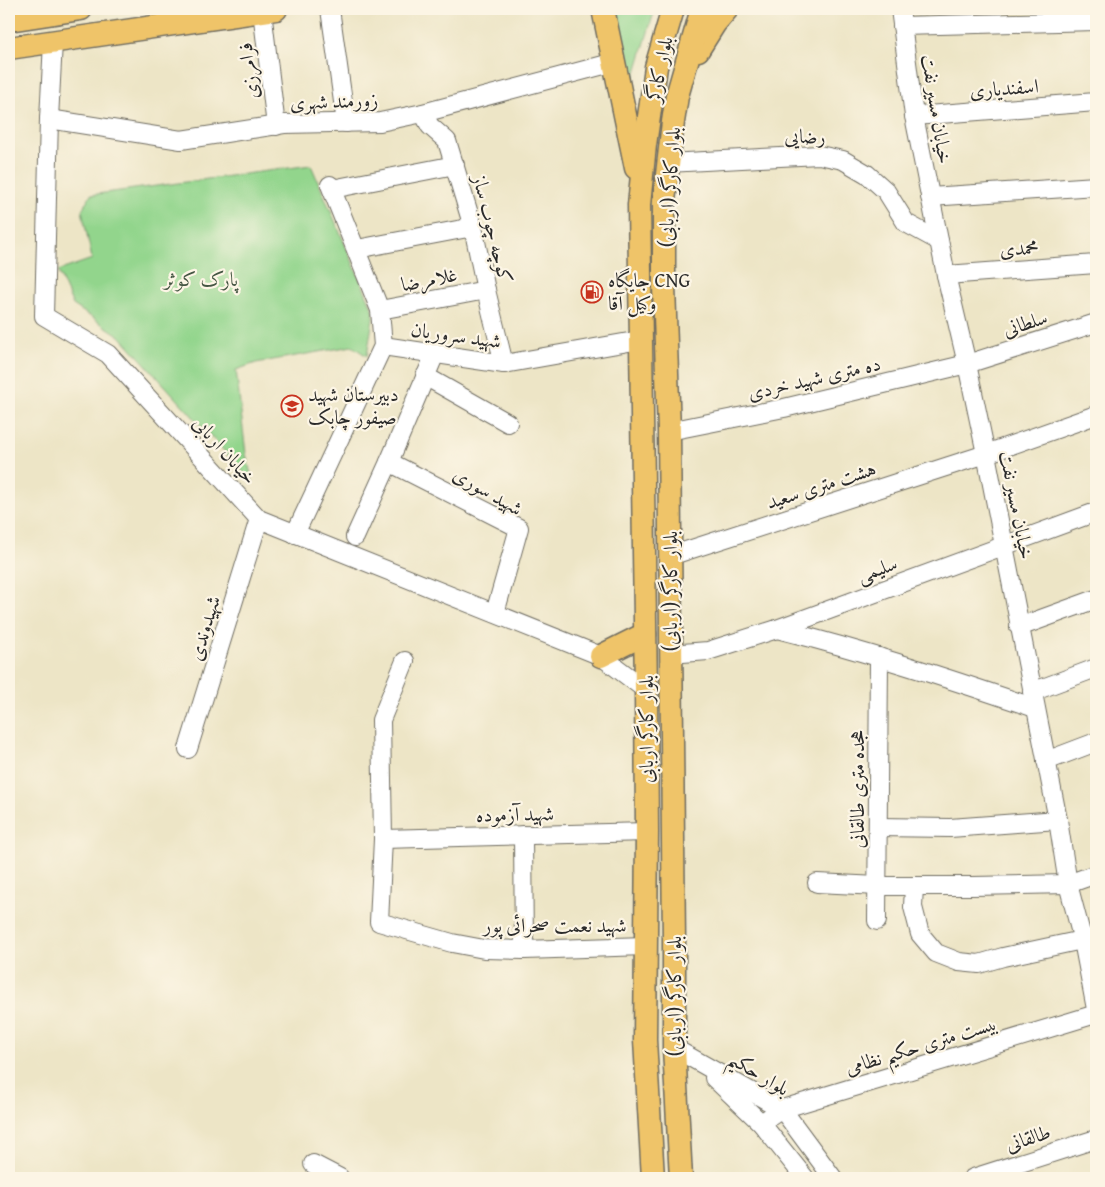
<svg xmlns="http://www.w3.org/2000/svg" width="1105" height="1187" font-family="'Gentium Book Plus',Amiri,serif">
	<style>
		.green { fill: #92d58c; stroke: #5e805c }
		.lines { fill: none; stroke-linecap: round; stroke-linejoin: round }
		.minor-casing { stroke: #6f6c61; stroke-width: 20 }
		.major-casing { stroke: #6f6c61; stroke-width: 25 }
		.minor { stroke: #fff; stroke-width: 18 }
		.major { stroke: #efc469; stroke-width: 22 }
		.labels { text-anchor: middle; stroke-width: 4.5; stroke-linejoin: round; paint-order: stroke }
		.street-label { font-size: 20px; fill: #2b2b2b; stroke: #fcf5e5 }
		.park-label { font-size: 20px; fill: #455643; stroke: #fcf5e5 }
		.poi-label { font-size: 20px; fill: #2b2b2b; stroke: #fcf5e5; text-anchor: start }
	</style>
	<rect width="100%" height="100%" fill="#fcf5e5"/>
	<filter id="ink" filterUnits="userSpaceOnUse"><feTurbulence type="fractalNoise" baseFrequency=".02" numOctaves="2"/><feDisplacementMap in="SourceGraphic" scale="10" xChannelSelector="R" yChannelSelector="G"/><feConvolveMatrix kernelMatrix="1 2 1 2 8 2 1 2 1" color-interpolation-filters="sRGB"/></filter>
	<filter id="wash" filterUnits="userSpaceOnUse"><feTurbulence type="fractalNoise" baseFrequency=".0096" numOctaves="4" result="noise"/><feDisplacementMap in="SourceGraphic" scale="20" xChannelSelector="R" yChannelSelector="G"/><feGaussianBlur stdDeviation="1.12" result="paint"/><feColorMatrix in="noise" values="0 0 0 0 0 0 0 0 0 0 0 0 0 0 0 0 0 1.4 0 .05"/><feComposite in="paint" operator="in"/></filter>
	<g filter="url(#wash)">
		<rect width="100%" height="100%" fill="#ede5c6"/>
		<g class="green">
			<polygon points="615,9 655,9 629,95"/>
			<polygon points="311,165 374,312 367,356 352,346 256,363 236,370 246,454 253,483 120,336 73,305 58,271 92,259 82,210 90,195"/>
		</g>
	</g>
	<g filter="url(#ink)">
		<g class="lines">
			<g class="minor-casing">
				<g id="minor">
					<polyline points="330,9 346,123"/>
					<polyline points="900,9 914,116 946,275 967,364 986,454 1058,820 1068,884 1083,941 1096,1009"/>
					<polyline points="262,11 276,126"/>
					<polyline points="902,26 1096,21"/>
					<polyline points="53,42 49,119 44,316 108,354 259,519 601,656 646,690"/>
					<polyline points="423,113 430,126 447,141 473,227 486,290 504,364"/>
					<polyline points="914,116 1096,102"/>
					<polyline points="49,119 181,140 284,124 380,122 423,113 615,62"/>
					<polyline points="668,163 819,155 843,160 867,174 886,191 906,223 939,241"/>
					<polyline points="332,189 455,165"/>
					<polyline points="930,197 1096,186"/>
					<polyline points="357,249 473,227"/>
					<polyline points="946,275 1096,264"/>
					<polyline points="380,310 486,290"/>
					<polyline points="383,346 504,364 640,340"/>
					<polyline points="425,376 508,423"/>
					<polyline points="669,431 784,408 967,364 1096,323"/>
					<polyline points="389,462 519,528 495,613"/>
					<polyline points="295,534 383,346 380,310 330,185"/>
					<polyline points="355,537 389,462 435,354"/>
					<polyline points="670,556 986,454 1096,415"/>
					<polyline points="1019,627 1096,599"/>
					<path d="M777,629c88,22 173,50 258,79"/>
					<polyline points="670,654 708,651 777,629 1096,512"/>
					<polyline points="405,661 381,720 383,839 379,922 452,943 484,949 524,950 645,946"/>
					<polyline points="1032,692 1096,668"/>
					<polyline points="188,749 259,519"/>
					<polyline points="1046,761 1096,742"/>
					<polyline points="878,827 950,828 1058,820"/>
					<polyline points="523,835 524,950"/>
					<polyline points="383,839 647,832"/>
					<polyline points="817,883 878,886 973,886 1068,884 1096,874"/>
					<polyline points="914,886 913,907 920,934 936,953 959,962 979,964 1003,957 1096,937"/>
					<polyline points="877,921 879,657"/>
					<polyline points="674,1048 782,1109 833,1178"/>
					<polyline points="714,1078 761,1123 805,1178"/>
					<polyline points="761,1123 782,1109 1096,1014"/>
					<polyline points="313,1164 340,1178"/>
					<polyline points="973,1178 1096,1139"/>
				</g>
			</g>
			<g class="major-casing">
				<g id="major">
					<polyline points="603,9 636,168"/>
					<polyline points="9,20 81,9"/>
					<polyline points="9,48 276,9"/>
					<polyline points="698,50 715,23 727,9"/>
					<polyline points="601,656 645,634"/>
					<polyline points="653,1178 645,1040 647,832 646,690 639,205 645,145 656,67 673,9"/>
					<polyline points="681,1178 674,1048 674,942 669,431 664,286 664,201 673,122 677,96 702,9"/>
				</g>
			</g>
			<use href="#minor" class="minor"/>
			<use href="#major" class="major"/>
		</g>
	</g>
	<defs>
		<g id="fuel-ring" transform="scale(1.125)"><circle r="9.5" fill="#fcf5e5" stroke="#c8321e" stroke-width="1.5"/><path d="M-5.5-6h7V0h2V4h1.3V-2.5L3-4.5l.8-.8L6-3V5H2.5V1h-1V6h-7ZM-4.2-4.7v3.2H.2V-4.7Z" fill="#c8321e"/></g>
		<g id="school-ring" transform="scale(1.125)"><circle r="9.5" fill="#fcf5e5" stroke="#c8321e" stroke-width="1.5"/><path d="M0-5L7-2L0 1L-7-2ZM-4 1L0 2.5L4 1V4Q0 6-4 4Z" fill="#c8321e"/></g>
	</defs>
	<g fill-rule="evenodd">
		<use href="#fuel-ring" x="592" y="292"/>
		<use href="#school-ring" x="292" y="406"/>
	</g>
	<g class="labels">
		<g class="street-label">
			<text transform="translate(659 69) rotate(-78)" y="7">بلوار کارگر</text>
			<text transform="translate(248 71) rotate(-97)" y="7">فرامرزی</text>
			<text transform="translate(1004 88) rotate(-4)" y="7">اسفندیاری</text>
			<text transform="translate(334 101) rotate(-2)" y="7">زورمند شهری</text>
			<text transform="translate(937 109) rotate(81)" y="7">خیابان مسیر نفت</text>
			<text transform="translate(805 136) rotate(1)" y="7">رضایی</text>
			<text transform="translate(669 187) rotate(-86)" y="7">بلوار کارگر (اربابی)</text>
			<text transform="translate(493 229) rotate(76)" y="7">کوچه چوب ساز</text>
			<text transform="translate(1019 248) rotate(-4)" y="7">محمدی</text>
			<text transform="translate(429 279) rotate(-11)" y="7">غلامرضا</text>
			<text transform="translate(1025 323) rotate(-18)" y="7">سلطانی</text>
			<text transform="translate(456 335) rotate(8)" y="7">شهید سروریان</text>
			<text transform="translate(814 378) rotate(-13)" y="7">ده متری شهید خردی</text>
			<text transform="translate(225 450) rotate(48)" y="7">خیابان اربابی</text>
			<text transform="translate(821 485) rotate(-18)" y="7">هشت متری سعید</text>
			<text transform="translate(488 491) rotate(30)" y="7">شهید سوری</text>
			<text transform="translate(1017 505) rotate(79)" y="7">خیابان مسیر نفت</text>
			<text transform="translate(877 569) rotate(-20)" y="7">سلیمی</text>
			<text transform="translate(670 591) rotate(-90)" y="7">بلوار کارگر (اربابی)</text>
			<text transform="translate(204 628) rotate(-73)" y="7">شهیدوندی</text>
			<text transform="translate(646 729) rotate(-90)" y="7">بلوار کارگر اربابی</text>
			<text transform="translate(857 789) rotate(-90)" y="7">هجده متری طالقانی</text>
			<text transform="translate(515 814) rotate(-1)" y="7">شهید آزموده</text>
			<text x="555" y="932">شهید نعمت صحرائی پور</text>
			<text transform="translate(674 996) rotate(-90)" y="7">بلوار کارگر (اربابی)</text>
			<text transform="translate(921 1045) rotate(-17)" y="7">بیست متری حکیم نظامی</text>
			<text transform="translate(759 1073) rotate(31)" y="7">بلوار حکیم</text>
			<text transform="translate(1028 1138) rotate(-18)" y="7">طالقانی</text>
		</g>
		<g class="park-label">
			<text x="201" y="286">پارک کوثر</text>
		</g>
		<g class="poi-label">
			<text x="608" y="287">جایگاه CNG<tspan x="608" dy="23">وکیل آقا</tspan></text>
			<text x="308" y="401">دبیرستان شهید<tspan x="308" dy="23">صیفور چابک</tspan></text>
		</g>
	</g>
	<rect width="1105" height="1187" fill="none" stroke="#fcf5e5" stroke-width="30"/>
</svg>
